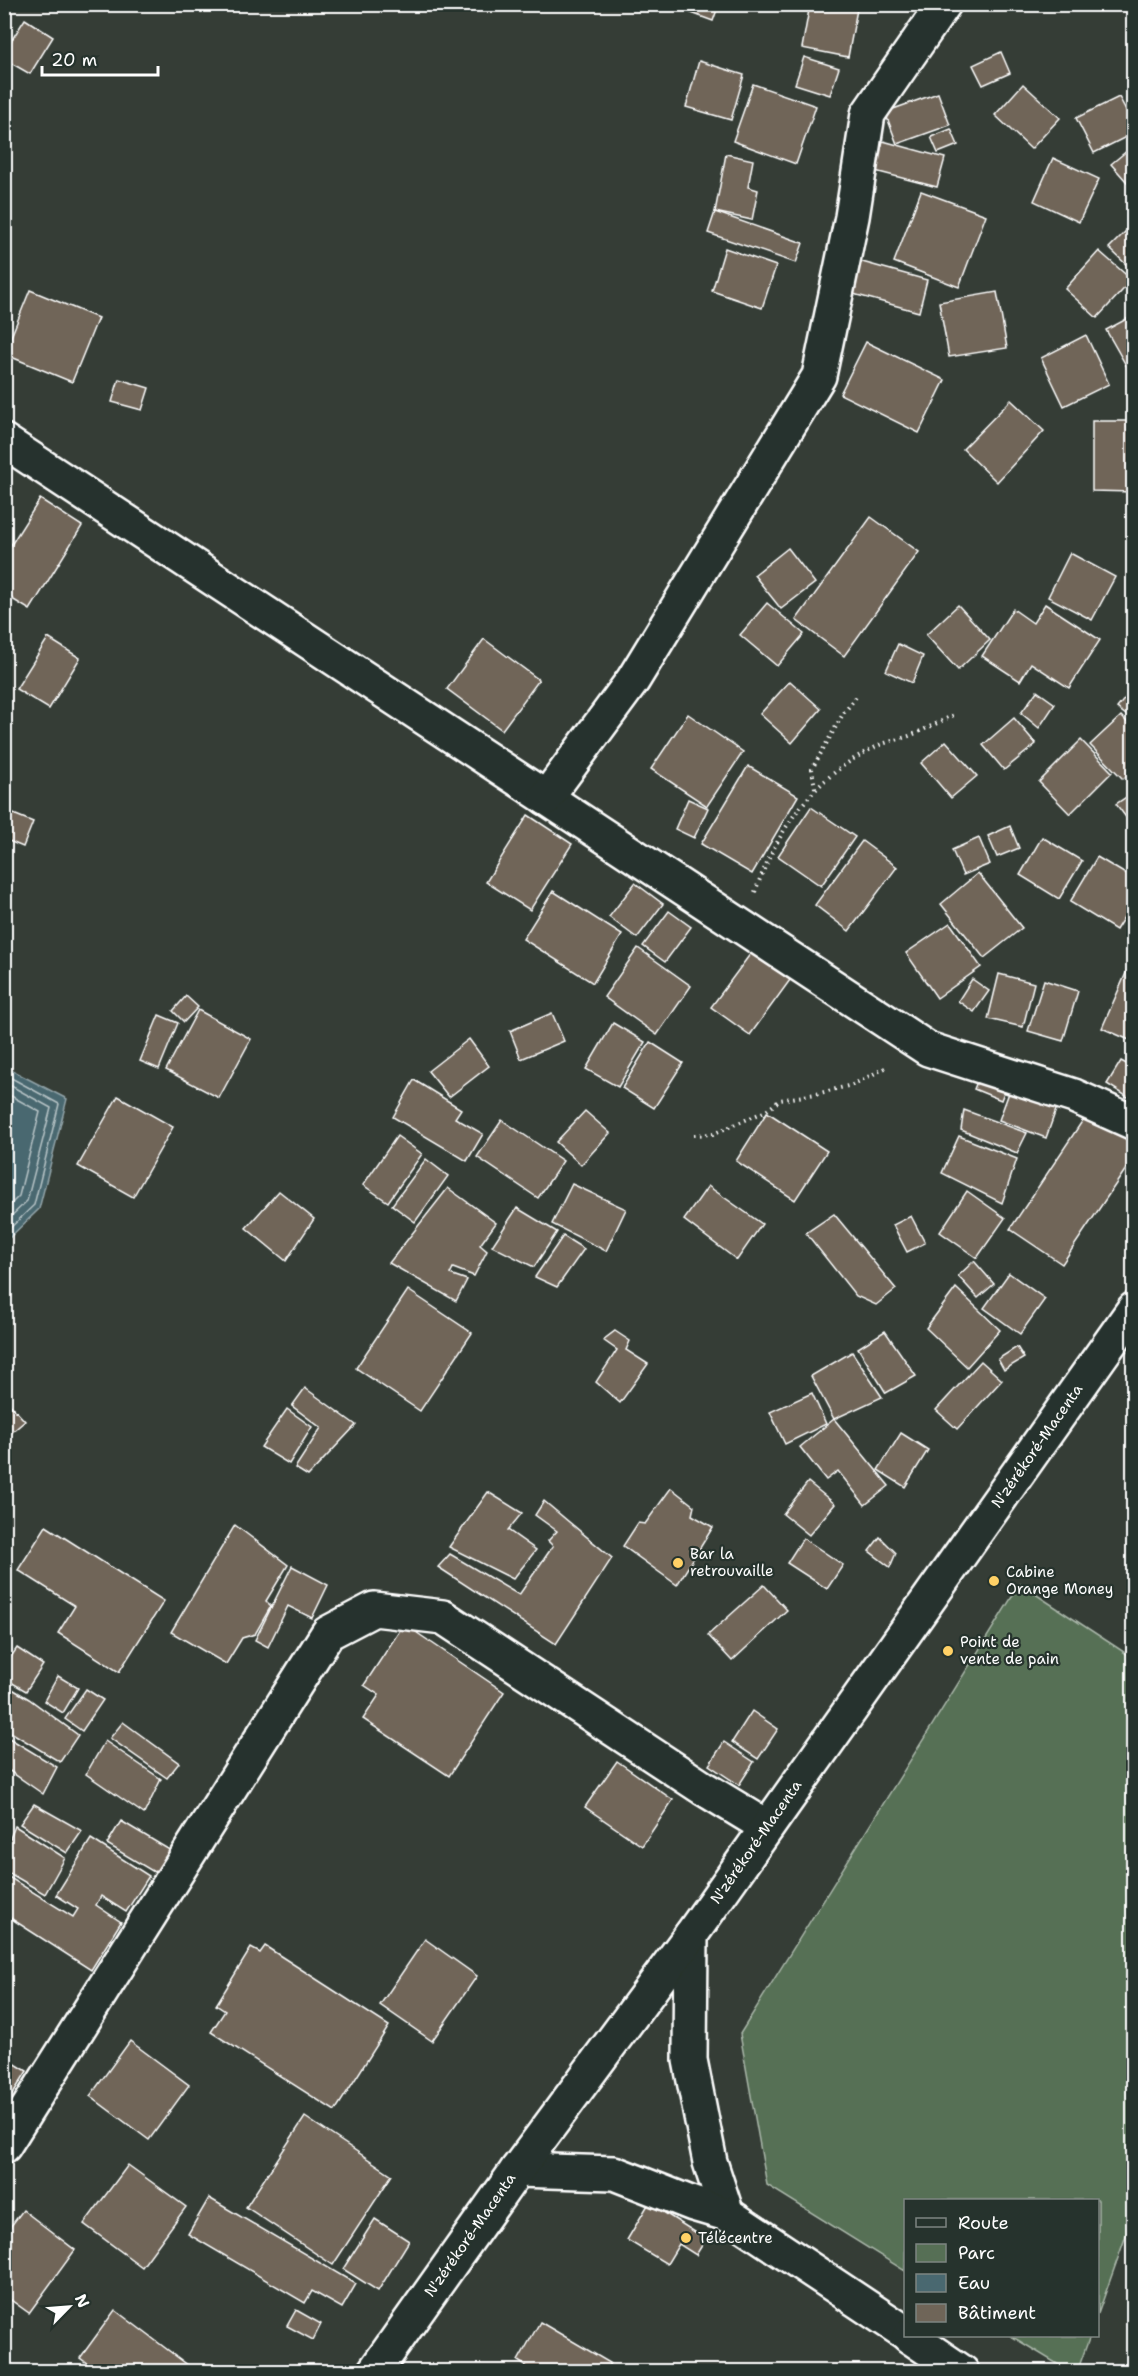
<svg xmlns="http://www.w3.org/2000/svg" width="1138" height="2376" font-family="'Shantell Sans',sans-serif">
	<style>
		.green { fill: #566f55; stroke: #aab7aa; stroke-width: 1.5 }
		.water { fill: #496870; stroke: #92a4a9; stroke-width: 1.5 }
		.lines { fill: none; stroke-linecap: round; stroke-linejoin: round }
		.shore { stroke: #b6c3c6; stroke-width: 1.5 }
		.building { fill: #6f6558; stroke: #fff; stroke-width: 1.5 }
		.minor-casing { stroke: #fff; stroke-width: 38 }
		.tertiary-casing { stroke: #fff; stroke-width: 38 }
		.trunk-casing { stroke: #fff; stroke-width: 38 }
		.path { stroke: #fff; stroke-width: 4; stroke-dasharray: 1.5 4.5; stroke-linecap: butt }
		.minor { stroke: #26332d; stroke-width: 33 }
		.tertiary { stroke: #26332d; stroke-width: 33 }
		.trunk { stroke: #26332d; stroke-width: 33 }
		.poi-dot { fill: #ffd166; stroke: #26332d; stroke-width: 2 }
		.labels { text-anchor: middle; stroke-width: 4.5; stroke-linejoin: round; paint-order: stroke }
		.street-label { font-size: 15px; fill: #fff; stroke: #26332d }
		.poi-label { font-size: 15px; fill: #fff; stroke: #26332d; text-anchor: start }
	</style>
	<rect width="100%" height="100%" fill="#353d36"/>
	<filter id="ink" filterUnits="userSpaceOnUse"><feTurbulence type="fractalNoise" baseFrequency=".0167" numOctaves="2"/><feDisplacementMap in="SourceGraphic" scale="12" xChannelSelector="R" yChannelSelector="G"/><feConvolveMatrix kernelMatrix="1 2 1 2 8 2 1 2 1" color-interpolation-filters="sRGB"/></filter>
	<g filter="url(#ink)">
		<g class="green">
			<polygon points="1020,1584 1133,1658 1134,2213 1098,2314 1098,2200 906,2200 905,2271 767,2185 740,2034"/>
			<polygon points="1011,2336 1090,2336 1077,2372 1069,2371"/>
		</g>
		<polygon class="water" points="5,1067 67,1099 39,1209 5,1242"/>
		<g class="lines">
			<g class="shore">
				<polyline points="4,1074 59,1104 34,1205 4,1234"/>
				<polyline points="4,1082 51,1108 27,1201 4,1223"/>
				<polyline points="4,1092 40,1112 19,1196 4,1211"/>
			</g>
		</g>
		<g class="building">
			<polygon points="667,4 719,4 713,21"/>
			<polygon points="810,4 858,4 848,57 802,48"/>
			<polygon points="25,19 53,37 30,74 4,59 4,52"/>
			<polygon points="1001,52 1010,73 983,85 973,65"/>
			<polygon points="804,57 839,68 830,95 795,84"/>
			<polygon points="699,61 744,75 731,120 686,107"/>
			<polygon points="753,84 816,106 796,164 733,141"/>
			<polygon points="1023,84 1060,118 1031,149 995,115"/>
			<polygon points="938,93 950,125 897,144 885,112"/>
			<polygon points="1119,97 1134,125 1134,133 1094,153 1076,118"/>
			<polygon points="951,129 958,145 938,153 931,137"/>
			<polygon points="883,141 945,158 937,187 875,171"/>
			<polygon points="1134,145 1134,190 1111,164"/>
			<polygon points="726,154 753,160 748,187 758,190 752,220 715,212"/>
			<polygon points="1053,158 1099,179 1079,222 1034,201"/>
			<polygon points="921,191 986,215 959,287 894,262"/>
			<polygon points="715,212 803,243 796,263 708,233"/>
			<polygon points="1134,223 1134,272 1109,248"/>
			<polygon points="725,248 776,266 762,308 712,291"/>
			<polygon points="1099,251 1132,280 1097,318 1065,289"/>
			<polygon points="855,260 927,280 919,312 846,292"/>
			<polygon points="30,290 98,318 72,382 4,354"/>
			<polygon points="997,292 1007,348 949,357 939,302"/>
			<polygon points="1134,315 1134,372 1131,374 1106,330"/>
			<polygon points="1086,335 1109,384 1064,406 1041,358"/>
			<polygon points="866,342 945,380 919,433 840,394"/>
			<polygon points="119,379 149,388 142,410 112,402"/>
			<polygon points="1011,400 1044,431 997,482 963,449"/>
			<polygon points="1092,421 1134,421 1134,492 1092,491"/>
			<polygon points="40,499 82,526 30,610 4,594 4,556"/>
			<polygon points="871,517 919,552 844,656 796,620"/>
			<polygon points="788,548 815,583 781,609 754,575"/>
			<polygon points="1070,553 1115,577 1092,620 1048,597"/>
			<polygon points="767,603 804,634 777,666 740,635"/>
			<polygon points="1045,604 1100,640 1069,688 1031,663 1020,681 982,656 1013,609 1033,623"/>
			<polygon points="958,605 990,640 958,670 926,635"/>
			<polygon points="48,638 80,658 49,709 16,689"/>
			<polygon points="484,639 539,680 502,730 447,689"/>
			<polygon points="898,644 923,656 912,683 886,671"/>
			<polygon points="790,681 821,709 792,743 760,714"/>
			<polygon points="1134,687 1134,721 1117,708"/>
			<polygon points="1037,691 1055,704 1039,728 1021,713"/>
			<polygon points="688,714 743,752 707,806 651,769"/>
			<polygon points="1121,716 1134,729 1134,769 1123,779 1090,745"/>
			<polygon points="1014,718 1036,744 1004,770 983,745"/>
			<polygon points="1081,740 1112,772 1070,814 1039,782"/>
			<polygon points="946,741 977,776 951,798 921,763"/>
			<polygon points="748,766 798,796 752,874 701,844"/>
			<polygon points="1134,792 1134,828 1116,804"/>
			<polygon points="688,799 708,808 694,838 675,829"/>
			<polygon points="811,807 855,837 821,886 778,856"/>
			<polygon points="11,813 33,822 23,847 4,839 4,828"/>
			<polygon points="528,815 572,844 530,910 486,882"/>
			<polygon points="1010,826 1019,848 997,857 988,836"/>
			<polygon points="1042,837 1082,861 1059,899 1020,875"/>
			<polygon points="979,838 990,864 963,875 952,850"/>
			<polygon points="862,841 897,867 849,931 815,905"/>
			<polygon points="1097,857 1134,879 1134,901 1116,930 1070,902"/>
			<polygon points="978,873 1022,928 984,958 941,904"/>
			<polygon points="635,883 663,904 637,938 609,917"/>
			<polygon points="553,891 622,935 593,983 523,939"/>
			<polygon points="669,911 691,927 665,962 643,946"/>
			<polygon points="950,923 981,967 937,998 906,953"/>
			<polygon points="638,948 691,986 657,1035 604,997"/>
			<polygon points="751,953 790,980 750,1035 711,1007"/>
			<polygon points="1130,964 1134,966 1134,1042 1102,1028"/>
			<polygon points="999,974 1034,983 1023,1027 988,1019"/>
			<polygon points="972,979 989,991 974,1012 958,1001"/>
			<polygon points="1044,980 1078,991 1063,1041 1028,1031"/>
			<polygon points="186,996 198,1007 184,1022 173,1011"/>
			<polygon points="198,1010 251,1039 219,1098 166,1070"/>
			<polygon points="552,1013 564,1041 521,1059 510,1031"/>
			<polygon points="159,1015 178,1023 159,1069 140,1061"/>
			<polygon points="613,1023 645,1042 618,1087 586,1069"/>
			<polygon points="469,1039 489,1066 449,1097 428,1071"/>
			<polygon points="650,1042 683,1063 654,1108 622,1088"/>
			<polygon points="1121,1061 1134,1068 1134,1101 1107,1084"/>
			<polygon points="980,1074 1007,1085 1001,1100 974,1089"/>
			<polygon points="414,1080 461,1109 455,1118 483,1134 467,1161 393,1117"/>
			<polygon points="1010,1090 1057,1107 1046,1138 999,1120"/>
			<polygon points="118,1096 173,1127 133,1197 78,1166"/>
			<polygon points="964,1110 1027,1133 1017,1153 961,1130"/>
			<polygon points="585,1111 610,1133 581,1165 556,1142"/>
			<polygon points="1089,1111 1134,1141 1134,1157 1062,1264 1010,1229"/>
			<polygon points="767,1112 827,1151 795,1200 736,1161"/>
			<polygon points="502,1120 563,1161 538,1198 477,1157"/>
			<polygon points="397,1136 422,1154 388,1202 363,1185"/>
			<polygon points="959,1136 1017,1159 1002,1203 942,1173"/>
			<polygon points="426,1159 448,1176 415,1222 392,1205"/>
			<polygon points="572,1184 626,1209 606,1251 552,1224"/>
			<polygon points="708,1186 762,1224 737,1260 684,1220"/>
			<polygon points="448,1188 496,1223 480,1245 487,1251 474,1276 453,1268 450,1274 467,1280 456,1301 389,1263"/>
			<polygon points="279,1191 314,1219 286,1261 246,1228"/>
			<polygon points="967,1191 1005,1218 977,1258 940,1232"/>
			<polygon points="517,1208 557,1232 534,1267 492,1246"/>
			<polygon points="834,1214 896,1289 876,1305 856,1296 806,1233"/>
			<polygon points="911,1216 925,1243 907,1252 893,1225"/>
			<polygon points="563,1236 584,1249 557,1287 535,1277"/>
			<polygon points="974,1261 994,1284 978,1298 958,1276"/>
			<polygon points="1009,1273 1045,1299 1020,1334 984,1308"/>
			<polygon points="956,1288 1000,1330 967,1367 926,1328"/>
			<polygon points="408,1290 472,1333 420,1411 356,1368"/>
			<polygon points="615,1331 630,1341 626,1350 648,1364 620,1403 596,1382 617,1350 603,1340"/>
			<polygon points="885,1331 916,1376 886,1393 858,1348"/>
			<polygon points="1017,1347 1024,1358 1004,1370 998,1359"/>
			<polygon points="852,1352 882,1397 834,1419 811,1376"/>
			<polygon points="981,1361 1002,1380 957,1429 936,1410"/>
			<polygon points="305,1388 356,1425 308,1476 295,1468 321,1428 292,1406"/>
			<polygon points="812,1393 826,1424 785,1444 770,1412"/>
			<polygon points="4,1398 25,1421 4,1439"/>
			<polygon points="287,1409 312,1427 289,1464 261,1447"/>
			<polygon points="834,1419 889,1486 865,1505 838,1471 826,1480 800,1447"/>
			<polygon points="901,1433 928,1450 905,1487 878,1470"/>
			<polygon points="808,1482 835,1504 809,1535 783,1514"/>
			<polygon points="671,1488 694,1506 692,1515 713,1527 677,1585 623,1546 638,1523 645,1524"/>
			<polygon points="488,1492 522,1513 508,1530 536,1550 513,1579 449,1547"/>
			<polygon points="544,1501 612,1558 556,1644 438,1567 450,1554 519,1595 553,1546 548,1541 557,1531 535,1515"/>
			<polygon points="235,1525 288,1565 266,1601 271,1606 255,1634 242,1638 226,1664 171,1632"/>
			<polygon points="46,1526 164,1601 119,1672 58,1633 75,1606 18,1570"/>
			<polygon points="880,1537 896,1553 890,1567 869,1551"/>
			<polygon points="803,1538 843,1565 827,1589 787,1563"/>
			<polygon points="292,1566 328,1585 312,1618 288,1606 268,1647 255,1640"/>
			<polygon points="764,1585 787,1610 732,1661 708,1635"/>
			<polygon points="404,1624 504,1692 449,1776 363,1719 379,1695 364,1685"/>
			<polygon points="17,1648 43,1665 26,1691 4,1678 4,1667"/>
			<polygon points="58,1676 78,1688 63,1713 44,1701"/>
			<polygon points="4,1684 29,1699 78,1735 60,1762 4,1728"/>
			<polygon points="86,1689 103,1700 82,1731 65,1719"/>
			<polygon points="752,1711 778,1729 758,1759 732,1742"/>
			<polygon points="123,1722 179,1763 167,1778 110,1738"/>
			<polygon points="4,1735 57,1767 43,1794 4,1767"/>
			<polygon points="105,1741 161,1779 144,1814 86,1774"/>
			<polygon points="724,1742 754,1762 739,1785 709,1765"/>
			<polygon points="617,1761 673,1800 642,1846 585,1807"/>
			<polygon points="34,1804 82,1831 67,1853 20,1824"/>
			<polygon points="121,1821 173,1852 159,1875 107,1844"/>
			<polygon points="15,1826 65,1858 45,1894 4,1870 4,1853"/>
			<polygon points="91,1839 149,1876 126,1912 101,1896 96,1905 121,1922 91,1970 4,1914 4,1874 73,1917 78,1909 56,1895"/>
			<polygon points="425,1939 477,1976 432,2041 380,2005"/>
			<polygon points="265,1946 389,2026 335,2111 211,2032 225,2011 216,2005 251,1948 260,1953"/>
			<polygon points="130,2041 189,2085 149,2140 90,2096"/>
			<polygon points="4,2057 27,2071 10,2098 4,2094"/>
			<polygon points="305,2117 392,2175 333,2265 246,2207"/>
			<polygon points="128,2165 186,2207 142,2267 84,2224"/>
			<polygon points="209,2198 356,2284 342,2308 312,2291 305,2303 188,2234"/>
			<polygon points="649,2203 706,2239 696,2255 679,2244 667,2264 627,2240"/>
			<polygon points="23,2210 75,2250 29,2313 4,2295 4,2235"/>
			<polygon points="375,2219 409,2241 378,2291 343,2269"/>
			<polygon points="115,2310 197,2372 99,2372 80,2358"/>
			<polygon points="296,2310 321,2324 313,2340 287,2326"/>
			<polygon points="540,2322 610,2363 605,2372 535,2372 518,2361"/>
		</g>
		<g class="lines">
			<g class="minor-casing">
				<g id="minor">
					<polyline points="4,441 928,1049 1074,1096 1134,1123"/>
					<polyline points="546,798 633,680 819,376 852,217 868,114 944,4"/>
					<polyline points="4,2146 328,1633 374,1609 443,1617 703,1788 767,1827"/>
				</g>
			</g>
			<g class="tertiary-casing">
				<g id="tertiary">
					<polyline points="691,1935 690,2060 710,2162 727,2214"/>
					<polyline points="517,2170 614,2173 693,2204 727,2214 906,2333"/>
					<polyline points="909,2336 962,2372"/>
				</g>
			</g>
			<g class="trunk-casing">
				<polyline id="trunk" points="374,2372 517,2170 691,1935 1134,1309"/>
			</g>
			<g class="path">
				<polyline points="815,788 812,769 843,714 856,697"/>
				<path d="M755,892c24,-66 61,-119 127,-148 9,-3 18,-5 27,-8 15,-6 30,-14 45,-21"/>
				<polyline points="694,1135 713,1134 766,1111 780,1100 816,1094 852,1085 889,1066"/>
			</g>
			<use href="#minor" class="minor"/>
			<use href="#tertiary" class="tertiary"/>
			<use href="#trunk" class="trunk"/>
		</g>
	</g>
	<g class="poi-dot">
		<circle cx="678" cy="1563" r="6"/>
		<circle cx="994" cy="1581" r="6"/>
		<circle cx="948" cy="1651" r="6"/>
		<circle cx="686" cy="2238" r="6"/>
	</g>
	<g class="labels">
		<g class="street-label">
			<text transform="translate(1037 1446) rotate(-55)" y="5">N'zérékoré-Macenta</text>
			<text transform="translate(756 1842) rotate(-55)" y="5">N'zérékoré-Macenta</text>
			<text transform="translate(470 2235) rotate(-55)" y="5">N'zérékoré-Macenta</text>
		</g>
		<g class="poi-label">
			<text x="690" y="1559">Bar la<tspan x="690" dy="17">retrouvaille</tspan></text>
			<text x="1006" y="1577">Cabine<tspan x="1006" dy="17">Orange Money</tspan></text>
			<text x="960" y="1647">Point de<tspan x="960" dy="17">vente de pain</tspan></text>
			<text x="698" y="2243">Télécentre</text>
		</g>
	</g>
	<rect width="1138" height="2376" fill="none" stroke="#26332d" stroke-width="24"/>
	<rect x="12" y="12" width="1114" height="2352" fill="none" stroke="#fff" stroke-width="2" filter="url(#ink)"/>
	<rect x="904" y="2199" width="195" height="138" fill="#26332d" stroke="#7d8581" stroke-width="1.5"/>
	<rect x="916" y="2218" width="30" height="9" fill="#26332d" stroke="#7d8581" stroke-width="1.5"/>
	<text x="958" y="2229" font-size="18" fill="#ffffff">Route</text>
	<rect x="916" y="2244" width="30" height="18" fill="#566f55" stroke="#7d8581" stroke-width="1.5"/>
	<text x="958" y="2259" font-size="18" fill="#ffffff">Parc</text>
	<rect x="916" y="2274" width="30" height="18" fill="#496870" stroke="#7d8581" stroke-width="1.5"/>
	<text x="958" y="2289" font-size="18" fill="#ffffff">Eau</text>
	<rect x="916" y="2304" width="30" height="18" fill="#6f6558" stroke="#7d8581" stroke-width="1.5"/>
	<text x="958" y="2319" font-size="18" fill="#ffffff">Bâtiment</text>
	<g transform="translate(69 2307) rotate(65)" stroke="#26332d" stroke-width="4.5" paint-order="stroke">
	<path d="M0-4.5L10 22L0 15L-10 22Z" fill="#ffffff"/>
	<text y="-9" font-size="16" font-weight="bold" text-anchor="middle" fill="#ffffff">N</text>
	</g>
	<path d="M42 66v9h116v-9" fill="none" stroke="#ffffff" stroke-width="3"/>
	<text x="51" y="66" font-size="18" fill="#ffffff" stroke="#26332d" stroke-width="4.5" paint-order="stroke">20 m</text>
</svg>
